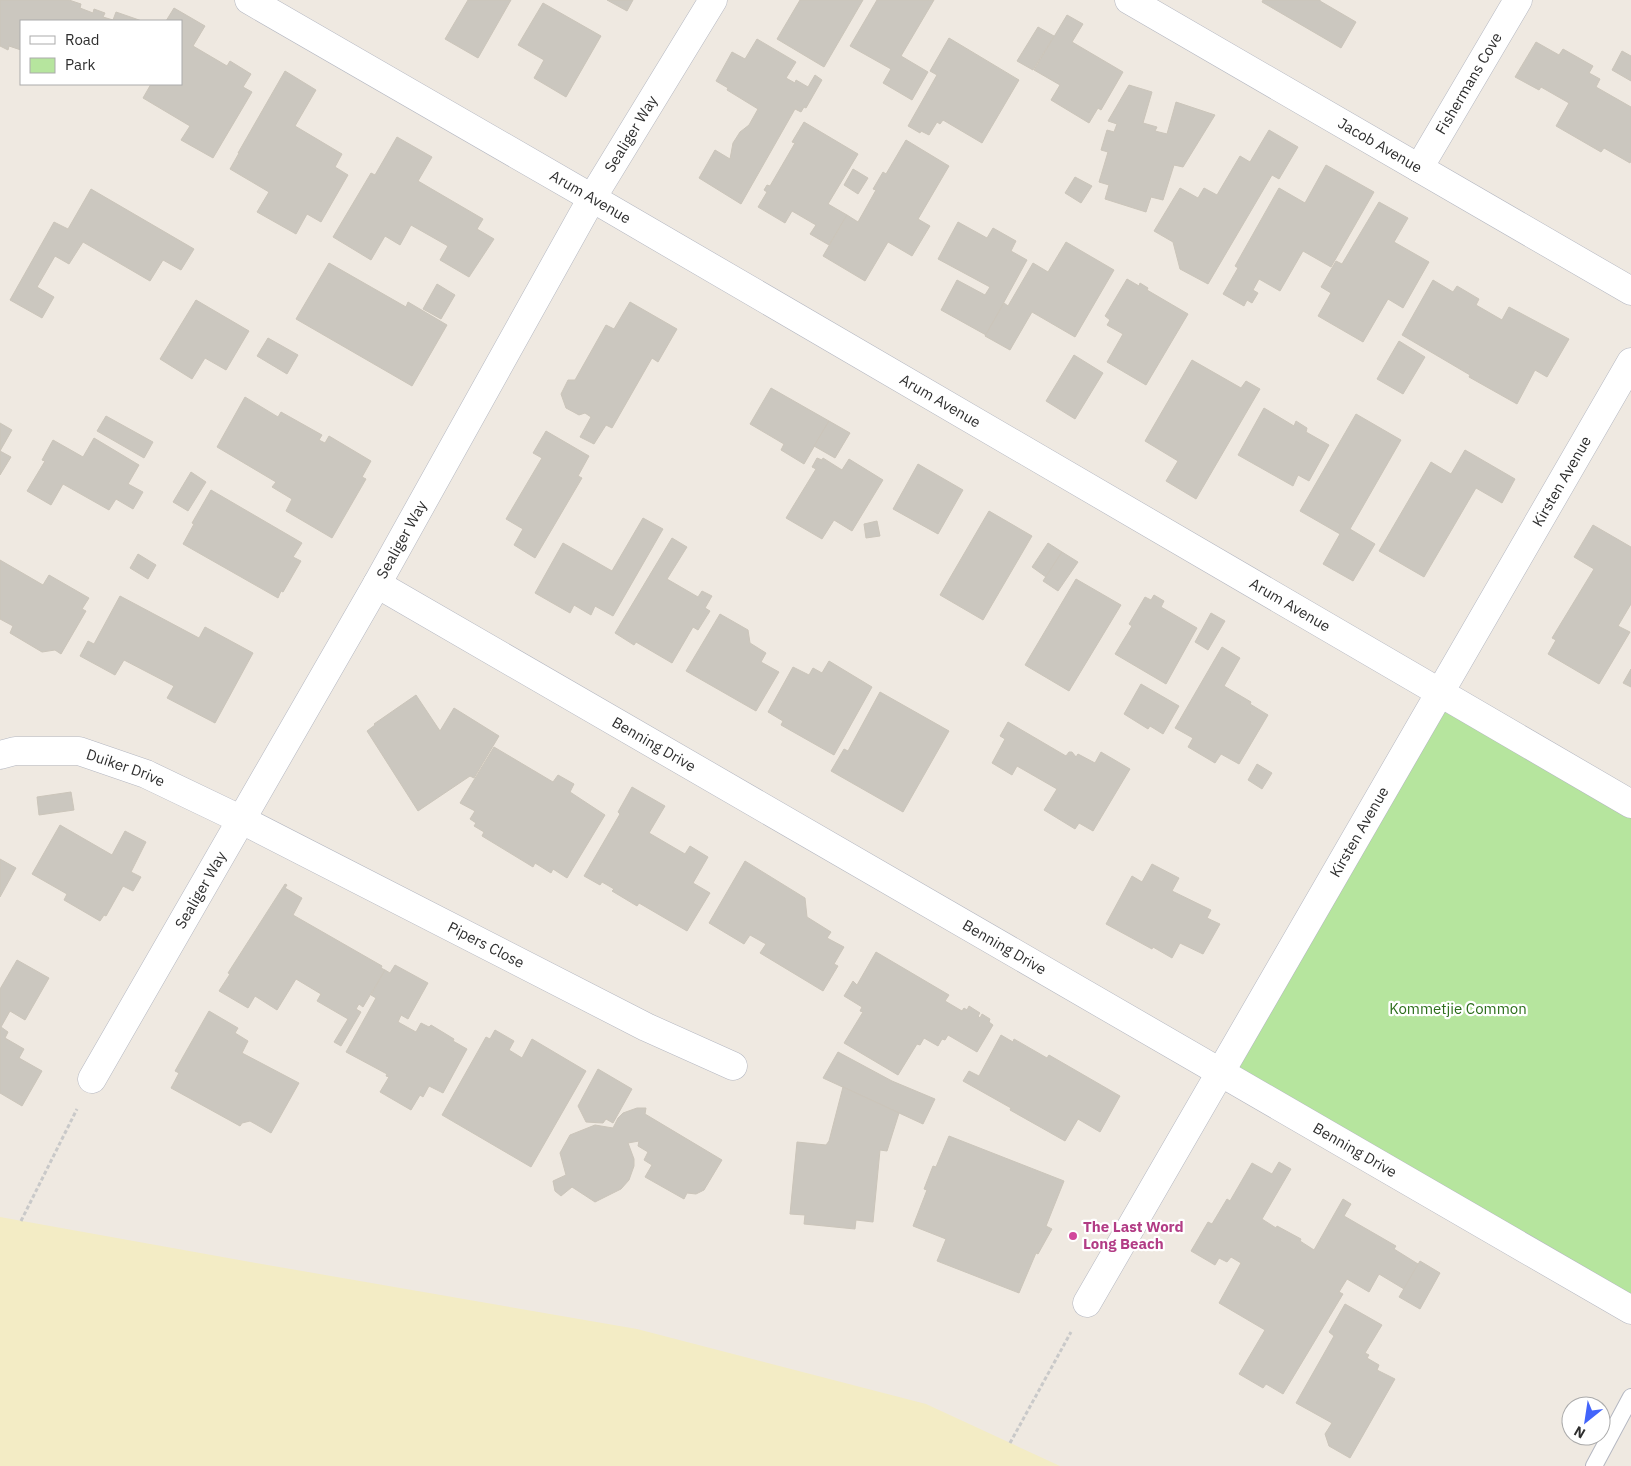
<svg xmlns="http://www.w3.org/2000/svg" width="1631" height="1466" font-family="'IBM Plex Sans',sans-serif">
	<style>
		.green { fill: #b6e59e }
		.sand { fill: #f3ecc5 }
		.building { fill: #cbc7bf; stroke: #cbc5ba }
		.lines { fill: none; stroke-linecap: round; stroke-linejoin: round }
		.lane-casing { stroke: #b4b7c1; stroke-width: 18 }
		.street-casing { stroke: #b4b7c1; stroke-width: 29 }
		.path { stroke: #c9c9c9; stroke-width: 3; stroke-dasharray: 4 2.5; stroke-linecap: butt }
		.lane { stroke: #fff; stroke-width: 16 }
		.street { stroke: #fff; stroke-width: 28 }
		.hotel-dot { fill: #d1479c; stroke: #fff; stroke-width: 2 }
		.labels { text-anchor: middle; stroke-width: 4.5; stroke-linejoin: round; paint-order: stroke }
		.street-label { font-size: 15px; fill: #2e2e2e; stroke: #fff }
		.park-label { font-size: 15px; fill: #2c6e1b; stroke: #fff }
		.hotel-label { font-size: 15px; font-weight: bold; fill: #b23c85; stroke: #fff; text-anchor: start }
	</style>
	<rect width="100%" height="100%" fill="#efe9e1"/>
	<polygon class="green" points="1440,692 1631,804 1631,1310 1220,1072"/>
	<polygon class="sand" points="0,1217 256,1263 637,1329 926,1404 1060,1466 0,1466"/>
	<g class="building">
		<polygon points="0,0 69,0 81,4 80,8 93,13 94,9 105,13 103,17 113,20 116,12 142,21 21,21 21,50 9,46 8,50 0,46"/>
		<polygon points="468,0 511,0 478,58 445,39"/>
		<polygon points="607,0 633,0 627,11"/>
		<polygon points="800,0 863,0 824,67 777,39"/>
		<polygon points="877,0 934,0 901,56 928,72 912,100 883,83 891,69 850,46"/>
		<polygon points="1263,0 1320,0 1320,1 1356,22 1341,48 1262,2"/>
		<polygon points="543,3 601,36 566,97 534,78 544,60 518,45"/>
		<polygon points="174,8 205,26 193,46 227,66 230,61 251,74 243,87 252,92 213,158 181,140 190,126 143,98 151,84 181,84 181,21 166,21"/>
		<polygon points="1067,15 1083,24 1072,42 1123,72 1101,110 1098,108 1089,123 1051,100 1060,85 1034,70"/>
		<polygon points="1038,27 1054,36 1033,70 1017,61"/>
		<polygon points="949,38 1019,80 982,143 943,120 940,124 937,122 929,135 921,131 920,133 908,126 937,75 930,71"/>
		<polygon points="757,39 796,62 786,78 795,83 796,80 808,87 815,75 822,80 806,108 804,107 801,112 795,109 741,204 699,178 715,150 730,159 733,143 740,132 749,125 758,109 727,90 728,88 716,81 732,52 745,59"/>
		<polygon points="1536,42 1559,55 1563,49 1593,66 1589,73 1600,79 1596,87 1631,107 1631,161 1630,163 1604,148 1601,152 1556,126 1569,103 1541,87 1539,90 1515,77"/>
		<polygon points="1622,51 1631,56 1631,81 1612,70"/>
		<polygon points="285,71 316,90 295,126 342,154 335,167 348,175 321,222 307,214 296,234 257,212 269,192 230,169 239,153 238,153"/>
		<polygon points="1129,85 1152,92 1143,123 1157,127 1155,131 1167,134 1176,102 1215,115 1183,167 1174,165 1163,200 1151,197 1146,212 1105,199 1109,185 1099,182 1108,152 1101,150 1107,130 1114,132 1117,124 1108,121"/>
		<polygon points="804,122 858,154 828,204 847,215 829,245 810,234 816,225 792,211 785,223 758,207 767,192 764,190 767,185 770,186 795,143 792,142"/>
		<polygon points="1269,130 1298,147 1279,179 1272,175 1208,284 1180,269 1173,242 1154,231 1180,188 1198,198 1204,188 1217,195 1240,156 1250,162"/>
		<polygon points="397,137 432,157 418,181 483,219 477,229 494,239 469,277 440,260 448,246 411,225 400,245 385,236 371,260 333,237 371,173 375,175"/>
		<polygon points="906,140 949,166 918,219 930,226 912,256 888,242 865,281 823,256 847,215 858,222 876,190 873,189 883,172 886,174"/>
		<polygon points="1326,165 1374,192 1331,267 1303,251 1280,291 1259,279 1253,290 1258,293 1252,303 1247,300 1244,306 1223,294 1238,268 1235,266 1279,188 1305,203"/>
		<polygon points="853,169 868,178 858,194 844,185"/>
		<polygon points="1075,177 1092,186 1081,203 1065,193"/>
		<polygon points="91,189 194,249 181,270 163,260 150,281 83,242 69,264 55,256 37,287 54,297 42,318 10,300 54,222 68,229"/>
		<polygon points="1379,202 1408,218 1394,242 1429,262 1403,308 1388,299 1363,342 1318,316 1331,293 1321,287 1336,261 1342,264"/>
		<polygon points="958,222 987,238 993,228 1016,241 1011,251 1027,260 986,335 941,310 957,280 985,295 990,287 938,259"/>
		<polygon points="1066,242 1114,270 1075,337 1032,312 1010,350 985,336 1004,303 1008,306 1033,263 1048,272"/>
		<polygon points="329,263 406,307 408,302 447,325 412,386 296,319"/>
		<polygon points="1127,279 1139,286 1140,283 1148,288 1147,290 1188,314 1146,385 1107,362 1123,334 1107,325 1110,320 1105,316"/>
		<polygon points="1433,280 1453,292 1457,286 1479,299 1476,305 1502,320 1509,307 1569,339 1547,377 1535,370 1517,404 1469,377 1470,375 1402,335"/>
		<polygon points="437,284 455,295 441,319 423,309"/>
		<polygon points="196,300 249,331 226,370 205,358 192,379 160,359"/>
		<polygon points="630,302 677,329 658,362 652,358 612,428 606,425 594,444 580,437 591,417 585,413 579,415 566,408 561,394 568,380 575,380 606,325 614,329"/>
		<polygon points="268,338 298,355 287,374 257,356"/>
		<polygon points="1399,341 1425,357 1403,394 1377,379"/>
		<polygon points="1074,355 1103,373 1075,419 1046,401"/>
		<polygon points="1192,360 1241,388 1246,381 1260,389 1196,499 1166,481 1178,461 1145,441"/>
		<polygon points="771,388 829,421 804,464 781,450 784,444 750,424"/>
		<polygon points="245,397 278,417 281,412 322,435 319,440 325,443 329,436 371,461 362,477 366,479 332,538 286,511 292,499 272,487 276,482 217,447"/>
		<polygon points="1264,408 1294,426 1296,421 1307,428 1306,432 1329,445 1309,481 1298,475 1293,486 1238,455"/>
		<polygon points="1356,414 1401,440 1350,529 1375,544 1353,581 1323,564 1340,534 1300,511"/>
		<polygon points="106,416 153,442 144,458 97,431"/>
		<polygon points="829,421 850,433 835,458 814,446"/>
		<polygon points="0,423 12,430 0,451 11,457 0,475"/>
		<polygon points="546,431 589,456 578,476 582,478 535,558 514,545 523,529 506,519 542,458 533,453"/>
		<polygon points="94,438 139,465 128,484 143,492 133,509 116,499 109,510 63,484 51,505 27,491 45,461 42,460 53,440 83,457"/>
		<polygon points="1465,450 1515,479 1502,503 1476,488 1424,577 1379,551 1431,462 1451,474"/>
		<polygon points="817,458 822,460 823,458 842,470 849,459 883,480 852,531 834,520 822,539 786,518 816,469 812,467"/>
		<polygon points="918,464 963,490 938,534 893,509"/>
		<polygon points="191,472 206,482 188,511 173,502"/>
		<polygon points="211,490 302,543 293,557 301,561 283,592 281,591 278,598 183,544 194,524 192,523"/>
		<polygon points="989,511 1032,536 983,620 940,595"/>
		<polygon points="643,518 663,529 613,616 595,606 591,615 574,605 570,613 535,593 563,543 612,571"/>
		<polygon points="877,521 880,536 866,538 864,524"/>
		<polygon points="1593,525 1631,547 1631,604 1618,626 1630,632 1599,684 1548,654 1556,640 1552,638 1594,569 1574,557"/>
		<polygon points="672,538 687,547 667,579 698,597 702,591 712,596 705,608 710,611 698,630 693,627 672,663 636,642 634,645 615,633"/>
		<polygon points="1048,543 1062,552 1046,577 1032,567"/>
		<polygon points="1062,552 1078,562 1058,591 1043,581"/>
		<polygon points="138,554 156,565 148,579 130,568"/>
		<polygon points="0,560 43,585 49,575 89,598 82,609 86,611 61,654 55,650 42,652 10,633 13,626 0,619"/>
		<polygon points="1076,579 1121,605 1069,691 1025,665"/>
		<polygon points="1154,595 1164,601 1161,607 1197,628 1166,684 1115,654 1132,626 1129,624 1145,597 1151,600"/>
		<polygon points="120,596 199,638 205,627 253,653 215,723 167,698 174,686 124,660 115,675 80,656 88,641 94,644"/>
		<polygon points="1211,613 1225,621 1208,650 1195,642"/>
		<polygon points="720,614 748,630 750,643 766,653 761,662 779,672 756,711 686,671"/>
		<polygon points="1222,647 1240,658 1224,686 1251,702 1250,704 1268,715 1239,764 1221,754 1215,763 1188,747 1193,738 1175,728"/>
		<polygon points="829,661 872,687 834,755 781,725 783,721 768,712 793,667 809,675 813,668 822,673"/>
		<polygon points="1631,669 1631,687 1623,683"/>
		<polygon points="1141,684 1179,706 1163,734 1150,726 1148,729 1124,714"/>
		<polygon points="880,692 949,731 903,812 831,771 844,749 848,751"/>
		<polygon points="416,695 440,731 454,708 499,736 474,778 470,776 418,811 367,731 375,725 374,724"/>
		<polygon points="1008,722 1066,756 1069,752 1072,752 1076,757 1078,754 1095,763 1101,752 1130,769 1093,831 1079,823 1075,829 1044,810 1057,789 1017,766 1012,775 992,763 1005,739 1000,736"/>
		<polygon points="494,747 553,782 558,775 574,784 570,792 605,815 567,878 553,869 551,873 535,863 533,867 482,836 484,832 474,826 476,823 470,819 475,811 460,803"/>
		<polygon points="1257,764 1272,773 1262,789 1248,780"/>
		<polygon points="632,787 665,806 649,833 685,854 690,846 708,857 693,883 710,893 687,931 639,903 637,906 612,891 614,889 602,882 600,885 584,876 620,814 618,812"/>
		<polygon points="71,792 74,810 39,815 37,797"/>
		<polygon points="60,825 112,855 125,831 146,842 131,872 141,877 133,891 123,886 106,916 104,915 100,921 64,900 67,894 32,874"/>
		<polygon points="0,859 16,868 0,897"/>
		<polygon points="745,861 805,898 807,917 831,932 827,938 844,947 834,964 838,966 823,991 760,953 766,944 750,935 744,944 709,923"/>
		<polygon points="1152,864 1179,878 1172,891 1211,910 1207,918 1220,924 1203,954 1180,943 1172,958 1153,947 1152,949 1106,924 1132,876 1142,882"/>
		<polygon points="285,884 287,885 285,888 302,898 293,915 382,966 381,968 385,970 363,1007 359,1004 356,1009 361,1012 341,1046 334,1042 348,1019 317,1001 321,994 296,979 277,1010 255,996 248,1008 219,991 230,974 228,973"/>
		<polygon points="876,952 949,995 945,1001 962,1011 964,1008 967,1010 969,1006 980,1013 978,1016 980,1018 982,1014 990,1019 989,1022 993,1025 977,1052 948,1035 945,1040 942,1039 938,1046 924,1038 920,1045 917,1044 898,1075 844,1043 863,1012 860,1011 862,1007 844,996 853,981 857,985"/>
		<polygon points="17,960 49,978 25,1020 10,1011 1,1027 8,1032 5,1038 24,1049 19,1058 42,1071 22,1106 0,1093 0,989"/>
		<polygon points="395,965 428,983 408,1019 401,1015 398,1022 416,1032 421,1023 429,1027 431,1025 454,1039 453,1041 467,1049 443,1093 429,1086 423,1097 420,1095 411,1110 380,1092 389,1077 386,1076 387,1074 346,1052 376,998 371,995 385,970 390,973"/>
		<polygon points="209,1011 238,1028 235,1033 248,1041 242,1053 299,1083 271,1133 250,1121 242,1123 240,1126 171,1088 179,1073 175,1071"/>
		<polygon points="495,1030 514,1041 509,1050 522,1058 532,1039 586,1071 531,1167 442,1115 486,1037 490,1039"/>
		<polygon points="1001,1035 1013,1042 1014,1039 1047,1058 1049,1055 1120,1096 1100,1132 1078,1119 1065,1141 1010,1110 1011,1108 963,1081 969,1071 979,1076"/>
		<polygon points="838,1052 892,1081 935,1099 923,1124 823,1078"/>
		<polygon points="598,1069 632,1089 613,1123 606,1119 603,1123 586,1122 578,1106"/>
		<polygon points="843,1087 899,1113 887,1151 880,1150 873,1222 856,1220 855,1229 804,1224 805,1215 790,1214 797,1142 826,1145 829,1141"/>
		<polygon points="637,1108 646,1108 645,1114 722,1160 704,1190 696,1194 687,1193 684,1199 645,1177 652,1165 644,1160 648,1152 638,1146 639,1141 628,1143 634,1159 634,1166 629,1180 621,1189 595,1202 572,1187 561,1196 555,1191 553,1181 566,1175 560,1153 570,1135 595,1125 613,1128 618,1118 623,1113"/>
		<polygon points="949,1136 1064,1181 1046,1226 1052,1229 1038,1254 1036,1253 1019,1293 937,1261 946,1239 913,1226 927,1190 924,1189 933,1166 936,1167"/>
		<polygon points="1279,1162 1291,1169 1262,1219 1276,1228 1277,1226 1301,1239 1300,1241 1314,1250 1343,1199 1351,1204 1344,1216 1396,1246 1394,1249 1418,1264 1404,1289 1379,1274 1369,1292 1347,1279 1339,1292 1343,1294 1283,1394 1266,1384 1263,1388 1239,1374 1265,1330 1219,1303 1241,1263 1231,1257 1227,1262 1219,1258 1215,1265 1191,1251 1208,1222 1212,1224 1227,1199 1230,1201 1252,1163 1272,1174"/>
		<polygon points="1420,1261 1440,1273 1420,1309 1399,1297"/>
		<polygon points="1345,1304 1382,1325 1365,1353 1369,1355 1367,1358 1379,1365 1377,1370 1395,1379 1350,1458 1329,1446 1325,1434 1332,1423 1296,1403 1334,1336 1329,1332"/>
	</g>
	<g class="lines">
		<g class="lane-casing">
			<polyline id="lane" points="1594,1466 1631,1397"/>
		</g>
		<g class="street-casing">
			<g id="street">
				<path id="s1" d="M249,0l343,198 1039,606"/>
				<path id="s2" d="M1129,0l502,291"/>
				<path id="s3" d="M1419,168l99,-168"/>
				<path id="s4" d="M377,584l1254,726"/>
				<path id="s5" d="M0,755l15,-4h64l67,23 96,46 404,207 87,39"/>
				<path id="s6" d="M92,1079l285,-495 215,-386 121,-198"/>
				<path id="s7" d="M1087,1303l544,-941"/>
			</g>
		</g>
		<g class="path">
			<polyline points="21,1221 77,1109"/>
			<polyline points="1010,1443 1071,1332"/>
		</g>
		<use href="#lane" class="lane"/>
		<use href="#street" class="street"/>
	</g>
	<circle class="hotel-dot" cx="1073" cy="1236" r="5"/>
	<g class="labels">
		<g class="street-label">
			<text dy="5" stroke="none"><textPath href="#s3" startOffset="98">Fishermans Cove</textPath></text>
			<text dy="5" stroke="none"><textPath href="#s6" startOffset="1088">Sealiger Way</textPath></text>
			<text dy="5" stroke="none"><textPath href="#s2" startOffset="290">Jacob Avenue</textPath></text>
			<text dy="5" stroke="none"><textPath href="#s1" startOffset="394">Arum Avenue</textPath></text>
			<text dy="5" stroke="none"><textPath href="#s1" startOffset="799">Arum Avenue</textPath></text>
			<text dy="5" stroke="none"><textPath href="#s7" startOffset="949">Kirsten Avenue</textPath></text>
			<text dy="5" stroke="none"><textPath href="#s6" startOffset="622">Sealiger Way</textPath></text>
			<text dy="5" stroke="none"><textPath href="#s1" startOffset="1204">Arum Avenue</textPath></text>
			<text dy="5" stroke="none"><textPath href="#s4" startOffset="320">Benning Drive</textPath></text>
			<text dy="5" stroke="none"><textPath href="#s5" startOffset="129">Duiker Drive</textPath></text>
			<text dy="5" stroke="none"><textPath href="#s7" startOffset="544">Kirsten Avenue</textPath></text>
			<text dy="5" stroke="none"><textPath href="#s6" startOffset="218">Sealiger Way</textPath></text>
			<text dy="5" stroke="none"><textPath href="#s5" startOffset="531">Pipers Close</textPath></text>
			<text dy="5" stroke="none"><textPath href="#s4" startOffset="725">Benning Drive</textPath></text>
			<text dy="5" stroke="none"><textPath href="#s4" startOffset="1130">Benning Drive</textPath></text>
		</g>
		<g class="park-label">
			<text x="1458" y="1014">Kommetjie Common</text>
		</g>
		<g class="hotel-label">
			<text x="1083" y="1232">The Last Word<tspan x="1083" dy="17">Long Beach</tspan></text>
		</g>
	</g>
	<rect x="20" y="20" width="162" height="65" fill="#ffffff" stroke="#ababab"/>
	<rect x="30" y="36" width="25" height="8" fill="#ffffff" stroke="#ababab"/>
	<text x="65" y="45" font-size="15" fill="#2e2e2e">Road</text>
	<rect x="30" y="58" width="25" height="15" fill="#b6e59e" stroke="#ababab"/>
	<text x="65" y="70" font-size="15" fill="#2e2e2e">Park</text>
	<g transform="translate(1586 1421) rotate(210)"><circle r="24" fill="#ffffff" stroke="#ababab"/>
	<path d="M0-4L9 19L0 12L-9 19Z" fill="#4264fb"/>
	<text y="-8" font-size="14" font-weight="bold" text-anchor="middle" fill="#2e2e2e">N</text>
	</g>
</svg>
